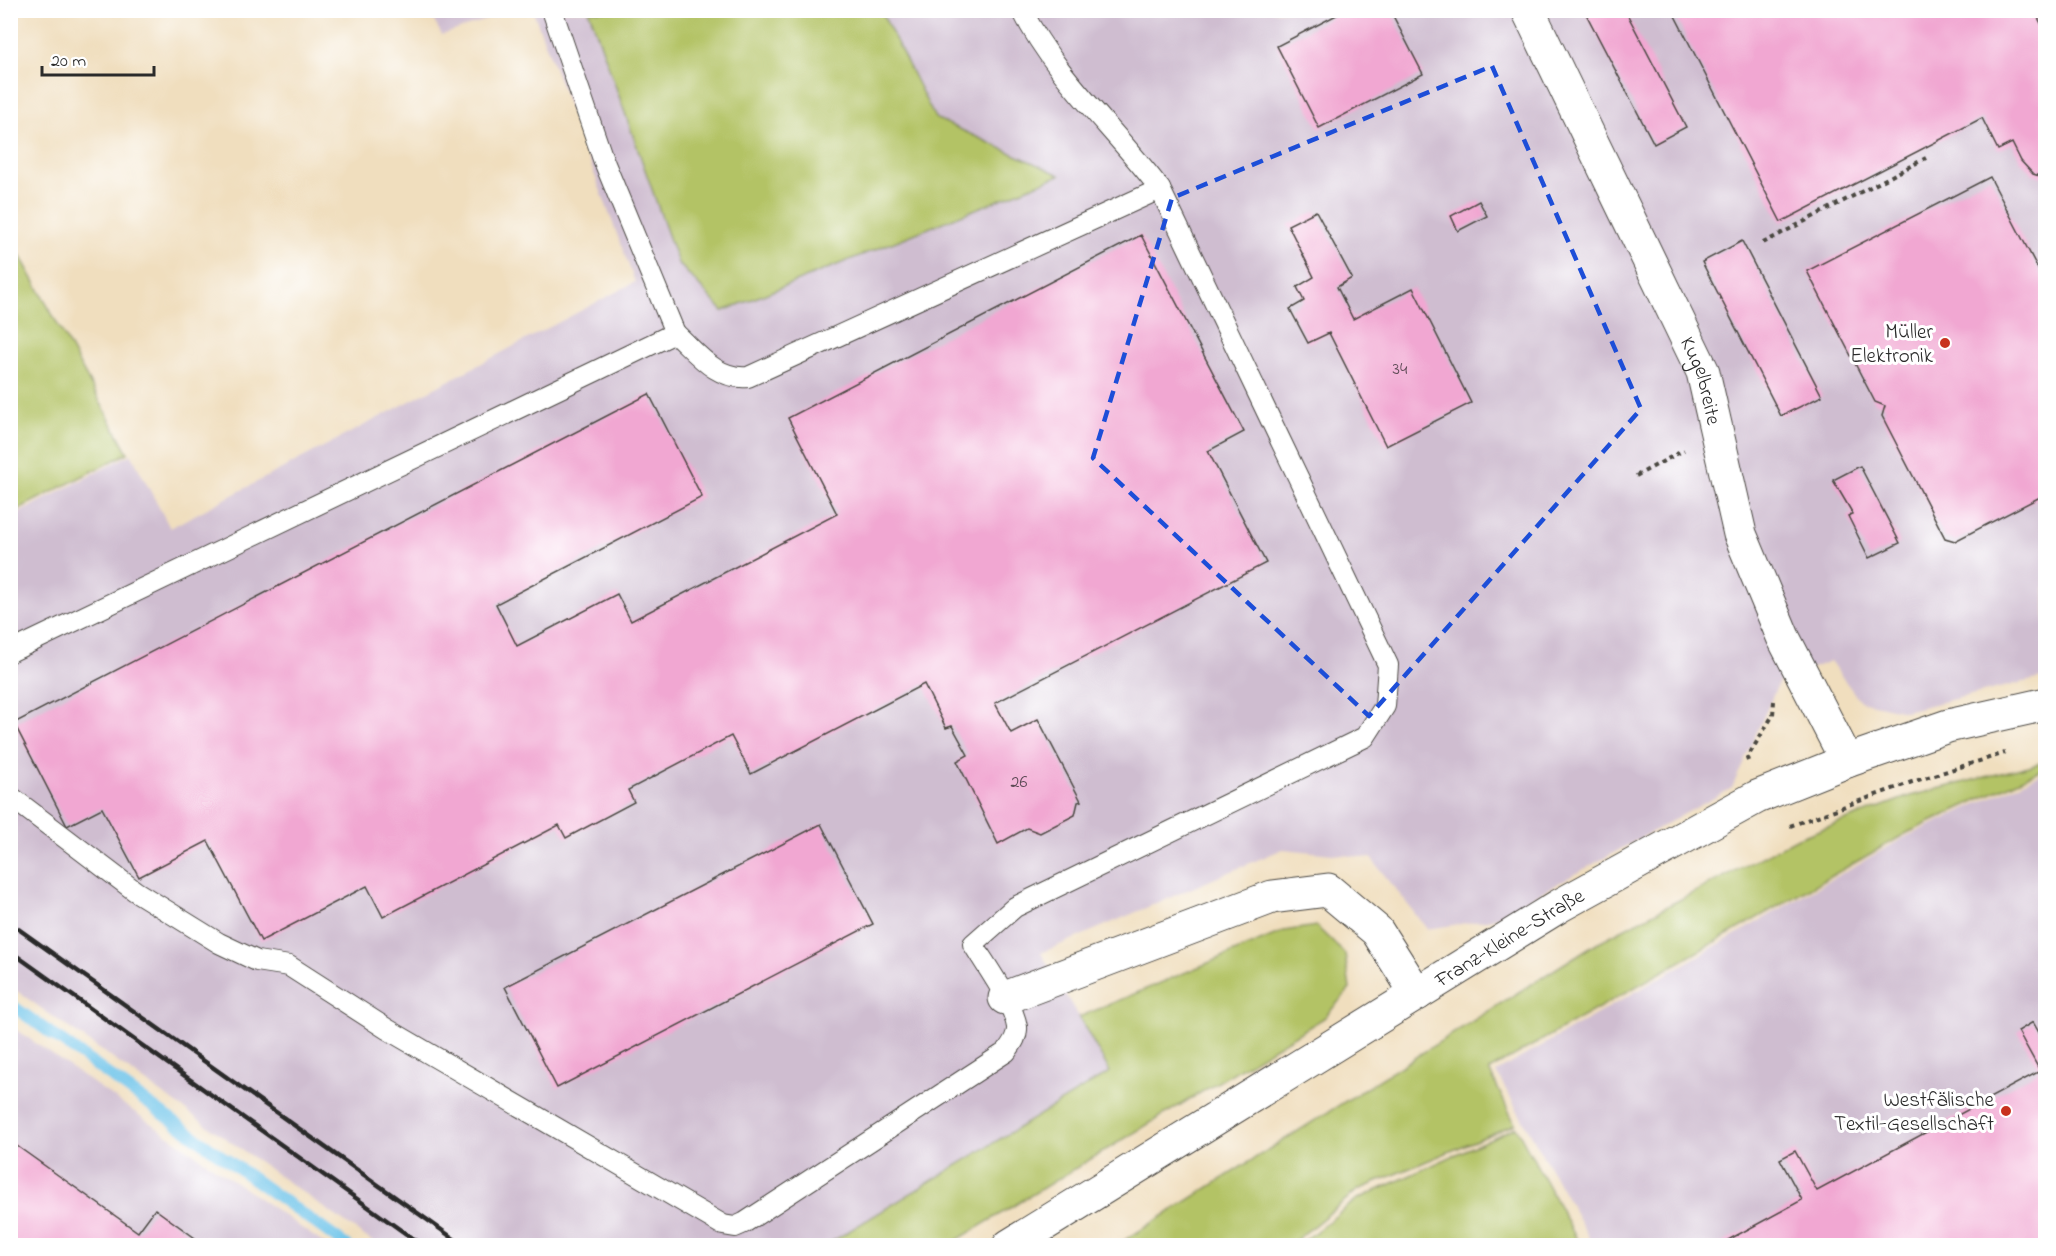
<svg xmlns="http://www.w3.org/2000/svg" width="2056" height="1256" font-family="'Indie Flower',sans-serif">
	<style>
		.industrial { fill: #cfbdd0 }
		.green { fill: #b3c365; stroke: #6f7748; stroke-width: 1.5 }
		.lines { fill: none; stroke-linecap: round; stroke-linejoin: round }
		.stream { stroke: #6cc3e9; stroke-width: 12 }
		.building { fill: #f1a7d2 }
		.lane-casing { stroke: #494641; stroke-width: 22 }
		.street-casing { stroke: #494641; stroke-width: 35 }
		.path { stroke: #494641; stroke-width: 4; stroke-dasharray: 4.5 4.5; stroke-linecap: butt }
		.lane { stroke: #fff; stroke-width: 20 }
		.street { stroke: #fff; stroke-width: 33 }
		.rail { stroke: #2b2b2b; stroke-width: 4.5 }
		.marked { fill: none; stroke: #1d4ed8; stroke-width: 4.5; stroke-dasharray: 12 8; stroke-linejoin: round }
		.poi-dot { fill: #c8321e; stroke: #fff; stroke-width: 2 }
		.labels { text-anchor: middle; stroke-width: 6; stroke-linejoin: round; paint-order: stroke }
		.number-label { font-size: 18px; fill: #5c4a55 }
		.poi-label { font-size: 21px; fill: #2b2b2b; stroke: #fff; text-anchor: end }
		.street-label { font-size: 21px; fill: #2b2b2b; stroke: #fff }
	</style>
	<rect width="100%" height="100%" fill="#fff"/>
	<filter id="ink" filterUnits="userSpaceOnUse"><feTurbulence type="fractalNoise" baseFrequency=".0167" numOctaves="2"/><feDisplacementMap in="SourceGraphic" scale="12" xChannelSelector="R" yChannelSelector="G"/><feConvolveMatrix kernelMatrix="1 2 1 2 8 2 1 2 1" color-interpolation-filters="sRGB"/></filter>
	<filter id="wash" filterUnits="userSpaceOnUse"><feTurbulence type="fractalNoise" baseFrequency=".008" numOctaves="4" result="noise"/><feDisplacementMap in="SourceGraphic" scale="24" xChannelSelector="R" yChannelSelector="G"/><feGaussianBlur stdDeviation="1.35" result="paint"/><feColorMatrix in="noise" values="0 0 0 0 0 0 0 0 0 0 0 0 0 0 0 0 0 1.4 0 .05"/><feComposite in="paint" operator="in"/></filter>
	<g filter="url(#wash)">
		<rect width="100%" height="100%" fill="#f0debe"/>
		<g class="industrial">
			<polygon points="428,11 512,11 442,35"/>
			<polygon points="533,11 2045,11 2045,677 1905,711 1860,701 1830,661 1779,682 1732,788 1493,919 1427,929 1371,858 1283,849 1041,953 1111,1072 826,1245 377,1245 11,987 11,517 131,454 170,528 635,282"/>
			<polygon points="2045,772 2045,1245 1593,1245 1496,1072 1907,836"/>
			<polygon points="11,1026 326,1245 11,1245"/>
		</g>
		<g class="green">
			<polygon points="589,11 881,11 935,118 1060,175 723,311 678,263"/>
			<polygon points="10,237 128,453 11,513 10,513"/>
			<polygon points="2045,762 2045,768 1907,833 1489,1070 1515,1124 1358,1190 1290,1245 1117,1245 1595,944 1798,838 1910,796"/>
			<polygon points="1316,926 1345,954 1350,989 1324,1018 949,1245 826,1245 1110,1072 1079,1017 1284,931"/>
			<polygon points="1516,1127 1580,1245 1299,1245 1356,1200"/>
		</g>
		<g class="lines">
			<polyline class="stream" points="10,1004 347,1246"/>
		</g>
		<g id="blocks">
			<g class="building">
				<polygon points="1346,10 1390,10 1423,74 1319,128 1277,46"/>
				<polygon points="1584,10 1625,10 1686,127 1654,144"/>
				<polygon points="1672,10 2034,10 2046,33 2046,178 2033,174 2021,161 2012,143 1998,150 1982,118 1781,222"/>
				<polygon points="1990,177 2046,284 2046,494 1955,541 1945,538 1882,416 1885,406 1875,402 1807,271"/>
				<polygon points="1479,201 1487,216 1458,231 1451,216"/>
				<polygon points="1316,211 1352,278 1337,287 1353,319 1413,288 1471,403 1386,446 1329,333 1308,343 1290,309 1304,301 1297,287 1314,277 1288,225"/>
				<polygon points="1141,235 1244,432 1208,451 1266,563 995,703 1011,733 1038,719 1081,801 1078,802 1075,815 1040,833 1027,828 998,844 957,761 968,755 952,726 946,728 924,684 751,774 731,736 628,790 634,802 566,838 559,825 383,917 367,886 261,941 208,841 139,877 102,808 67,826 14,723 649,394 702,497 496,604 517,646 617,594 631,621 837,514 788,418"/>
				<polygon points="1742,241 1822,396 1781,416 1702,262"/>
				<polygon points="1860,466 1900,543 1869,558 1848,516 1853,514 1833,480"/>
				<polygon points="821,824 873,924 557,1088 505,987"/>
				<polygon points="2033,1022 2046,1045 2046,1246 1717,1246 1802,1200 1780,1159 1795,1151 1817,1191 2040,1071 2018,1031"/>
				<polygon points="10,1141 138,1232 155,1209 206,1246 10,1246"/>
			</g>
		</g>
	</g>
	<g filter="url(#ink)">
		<use href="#blocks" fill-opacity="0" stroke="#494641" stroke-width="1.5"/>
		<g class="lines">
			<g class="lane-casing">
				<g id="lane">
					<polyline points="552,10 603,159 675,333"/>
					<path d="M10,652l665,-319c22,20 41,47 73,44l412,-188"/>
					<path d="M10,796l125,95 84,52 38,18 32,5 98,63 336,196 12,2 9,-4 262,-171c5,-7 12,-15 11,-25 -4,-25 -31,-61 -44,-83l42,-37 350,-170 20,-31 3,-41 -228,-476c-44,-59 -105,-112 -138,-179"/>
				</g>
			</g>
			<g class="street-casing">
				<g id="street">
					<path id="s1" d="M1528,10l175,362 37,162 43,103 64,124"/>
					<polyline points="1005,998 1272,897 1328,890 1377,931 1417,994"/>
					<path id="s2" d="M1009,1246l550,-340 198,-109 90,-36 101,-35 98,-22"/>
				</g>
			</g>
			<g class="path">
				<polyline points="1763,243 1926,158"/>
				<polyline points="1636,476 1684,450"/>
				<polyline points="1748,761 1747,758 1773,715 1774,701"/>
				<polyline points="1790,826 1912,782 2005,753"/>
			</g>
			<use href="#lane" class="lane"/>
			<use href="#street" class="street"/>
			<g class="rail">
				<polyline points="10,923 464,1246"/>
				<polyline points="10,951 423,1246"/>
			</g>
		</g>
	</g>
	<path class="marked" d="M1492,66l149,343 -272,307 -276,-258 79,-260z"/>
	<g class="poi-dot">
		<circle cx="1945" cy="343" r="6"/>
		<circle cx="2006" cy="1111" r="6"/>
	</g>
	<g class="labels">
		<g class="number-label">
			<text x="1400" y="374">34</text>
			<text x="1019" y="787">26</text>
		</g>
		<g class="poi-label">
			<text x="1933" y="338">Müller<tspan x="1933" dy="24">Elektronik</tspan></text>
			<text x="1994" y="1106">Westfälische<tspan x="1994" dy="24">Textil-Gesellschaft</tspan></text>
		</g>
		<g class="street-label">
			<text dy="7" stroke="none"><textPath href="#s1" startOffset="410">Kugelbreite</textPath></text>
			<text dy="7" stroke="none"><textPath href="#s2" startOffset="588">Franz-Kleine-Straße</textPath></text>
		</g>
	</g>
	<rect width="2056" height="1256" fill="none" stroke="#fff" stroke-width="36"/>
	<path d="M42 66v9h112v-9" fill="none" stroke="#2b2b2b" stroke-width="3"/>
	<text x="51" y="66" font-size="18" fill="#2b2b2b" stroke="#ffffff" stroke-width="4.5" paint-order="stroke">20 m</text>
</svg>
